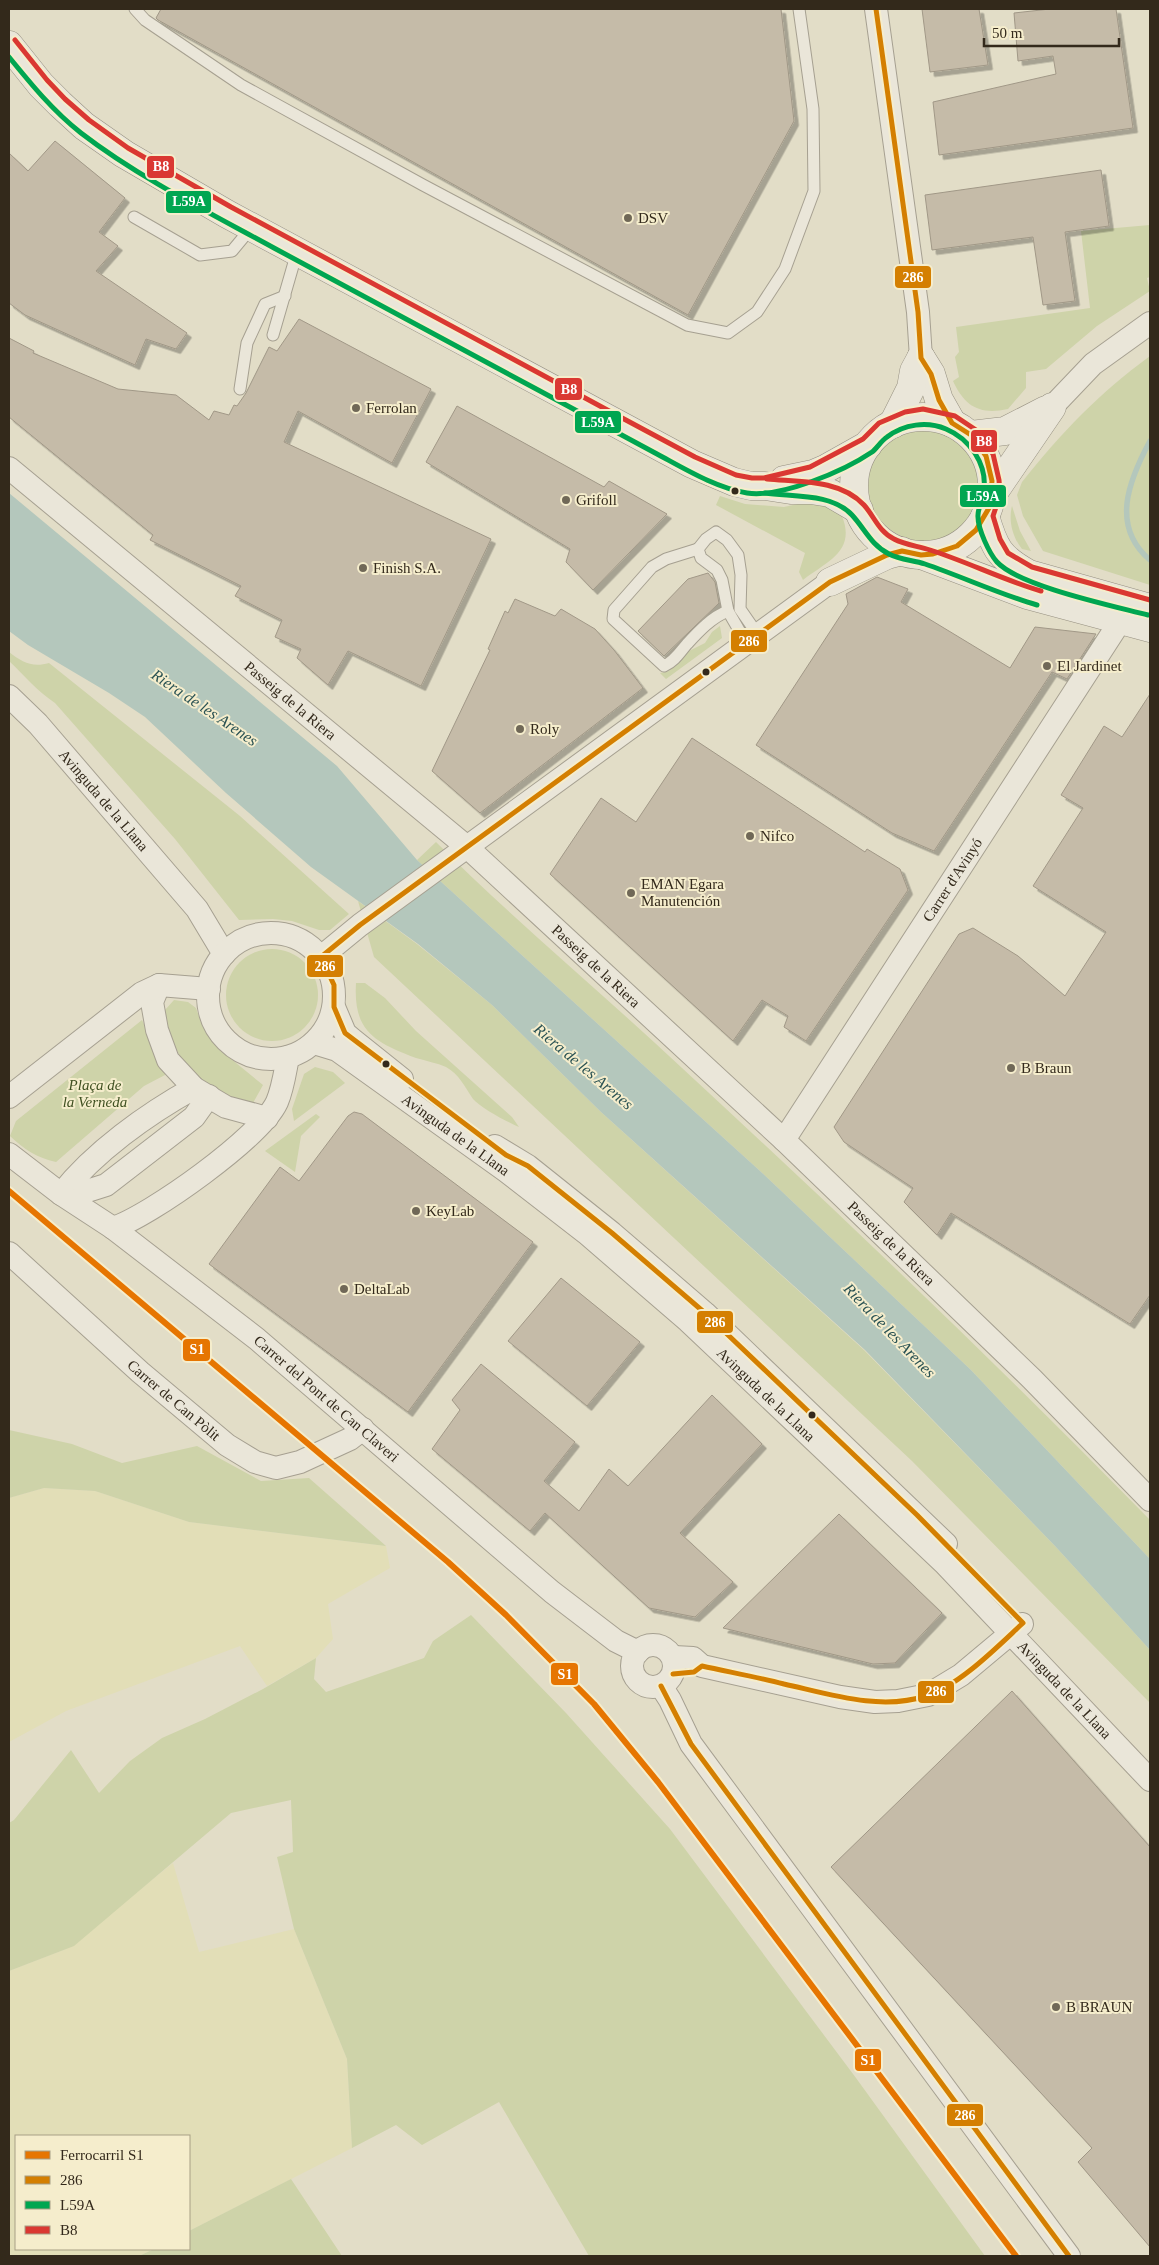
<svg xmlns="http://www.w3.org/2000/svg" width="1159" height="2265" font-family="Georgia,serif">
	<style>
		.farmland { fill: #e2deb7 }
		.green { fill: #ced3a9 }
		.water { fill: #b4c7bc }
		.lines { fill: none; stroke-linecap: round; stroke-linejoin: round }
		.stream { stroke: #b4c7bc; stroke-width: 5.5 }
		.building { fill: #c5bba8; stroke: #a19887; filter: url(#shadow) }
		.lane-casing { stroke: #a6a091; stroke-width: 13 }
		.street-casing { stroke: #a6a091; stroke-width: 24 }
		.secondary-casing { stroke: #969081; stroke-width: 29 }
		.lane { stroke: #eae6d9; stroke-width: 11 }
		.street { stroke: #eae6d9; stroke-width: 22 }
		.secondary { stroke: #eae6d9; stroke-width: 28 }
		.bus-1-casing { stroke: #f5edcc; stroke-width: 9 }
		.bus-2-casing { stroke: #f5edcc; stroke-width: 9 }
		.bus-3-casing { stroke: #f5edcc; stroke-width: 9 }
		.bus-1 { stroke: #d47f01; stroke-width: 5 }
		.bus-2 { stroke: #00a651; stroke-width: 5 }
		.bus-3 { stroke: #da3832; stroke-width: 5 }
		.rail-1-casing { stroke: #f5edcc; stroke-width: 10 }
		.rail-1 { stroke: #e67501; stroke-width: 6 }
		.poi-dot { fill: #706857; stroke: #f5edcc; stroke-width: 2 }
		.bus-dot { fill: #33291b; stroke: #f5edcc; stroke-width: 2 }
		.labels { text-anchor: middle; stroke-width: 4; stroke-linejoin: round; paint-order: stroke }
		.poi-label { font-size: 15px; fill: #33291b; stroke: #f5edcc; text-anchor: start }
		.street-label { font-size: 15px; fill: #33291b; stroke: #f5edcc }
		.park-label { font-size: 15px; font-style: italic; fill: #3f5021; stroke: #f5edcc }
		.water-label { font-size: 16px; font-style: italic; fill: #2a5253; stroke: #f5edcc }
		.line-badge { stroke: #f5edcc; stroke-width: 2 }
		.badge-label { font-size: 14px; text-anchor: middle; font-weight: bold; fill: #fff }
	</style>
	<defs>
		<filter id="shadow"><feDropShadow dx="4.5" dy="4.5" stdDeviation="0" flood-color="#0004"/></filter>
	</defs>
	<rect width="100%" height="100%" fill="#e2ddc7"/>
	<g class="farmland">
		<polygon points="44,1488 95,1491 189,1522 386,1546 390,1568 328,1604 333,1639 316,1658 267,1686 240,1646 66,1711 9,1742 9,1498"/>
		<polygon points="173,1863 199,1952 294,1929 347,2059 352,2148 189,2231 189,2136 16,2136 16,2249 154,2249 139,2256 9,2256 9,1971 66,1949"/>
	</g>
	<g class="green">
		<path d="M1150,225v52l-3,1 3,13 -53,35 -51,43 -20,3v16l-18,21c-28,6 -43,-2 -55,-28l6,-4 -4,-20 4,-5 -3,-25 134,-19 -9,-77z"/>
		<path d="M1150,356v229l-107,-34 -20,-35 -6,-21 5,-13c40,-50 76,-88 128,-126z"/>
		<circle cx="924" cy="485" r="56"/>
		<path d="M720,496l25,8 39,3 18,-4 21,1 19,12c14,35 -14,45 -39,64l-4,-8 6,-19 -89,-48z"/>
		<path d="M1012,506l8,25 11,20 -9,-2c-9,-11 -14,-28 -10,-43z"/>
		<polygon points="720,626 722,638 666,679 660,673 669,671 689,651 705,643 712,632"/>
		<path d="M9,652c13,10 23,16 40,11l191,153 109,98 -19,16h-11l-27,-9 -19,-2 -34,1 -64,-81 -120,-136c-18,-12 -30,-27 -46,-42z"/>
		<path d="M436,842c70,70 146,134 219,201 168,155 335,313 495,477v39l-179,-189 -212,-200 -342,-310z"/>
		<polygon points="358,901 417,944 492,1005 601,1112 864,1350 1055,1546 1150,1650 1150,1703 912,1461 374,957"/>
		<circle cx="272" cy="995" r="46"/>
		<path d="M356,983h9l20,15 31,33 96,86 7,10c-12,-5 -38,-19 -46,-28 -8,-12 -14,-25 -27,-32 -9,-4 -20,-6 -30,-9 -42,-16 -63,-27 -60,-75z"/>
		<polygon points="174,1000 188,1002 196,1008 203,1027 225,1054 263,1085 253,1103 240,1104 211,1091 186,1069 166,1028 165,1010"/>
		<path d="M142,1020l23,47v8l-21,11 -88,76c-19,-4 -32,-13 -46,-26l6,-15z"/>
		<polygon points="315,1067 333,1072 345,1083 294,1121 292,1109 304,1074"/>
		<polygon points="316,1114 320,1117 301,1136 295,1172 265,1151"/>
		<polygon points="9,1430 72,1444 122,1463 197,1446 261,1481 309,1478 386,1546 189,1522 95,1491 44,1488 9,1498"/>
		<polygon points="471,1615 566,1713 670,1829 856,2078 985,2256 589,2256 499,2102 422,2145 396,2125 352,2148 347,2059 294,1929 277,1857 293,1852 291,1800 231,1813 74,1946 9,1971 9,1823 14,1820 71,1750 99,1793 130,1761 162,1738 205,1719 263,1689 316,1658 314,1679 326,1692 424,1658 433,1641"/>
		<polygon points="291,2179 342,2256 139,2256 154,2249 189,2249 189,2231"/>
	</g>
	<polygon class="water" points="9,493 337,766 417,860 759,1170 971,1370 1150,1559 1150,1650 1055,1546 865,1350 601,1112 492,1005 418,944 311,867 226,793 145,717 109,693 28,645 9,631"/>
	<g class="lines">
		<path class="stream" d="M1150,441c-21,39 -40,85 0,119"/>
	</g>
	<g class="building">
		<polygon points="161,9 781,9 794,121 688,315 158,20 156,18"/>
		<polygon points="922,9 979,9 988,65 930,72"/>
		<polygon points="1050,9 1116,9 1133,128 939,155 933,102 1056,74 1053,56 1018,61 1014,13"/>
		<polygon points="55,141 125,198 99,232 118,246 96,271 187,333 176,349 146,339 135,365 25,315 9,303 9,153 28,171"/>
		<polygon points="1101,170 1109,226 1065,232 1075,301 1043,305 1033,237 932,250 925,195"/>
		<polygon points="299,319 431,389 392,463 298,411 284,442 491,539 421,686 348,651 328,685 297,658 301,649 275,637 282,620 235,596 241,586 150,540 153,535 9,417 9,338 34,351 33,353 118,389 176,395 209,420 214,411 229,415 234,405 237,406 246,393 269,347 277,351"/>
		<polygon points="457,406 604,487 609,481 667,514 593,590 566,562 570,549 426,462"/>
		<polygon points="708,573 715,582 719,603 717,605 664,656 638,631 688,579"/>
		<polygon points="877,577 908,589 901,602 1010,668 1035,627 1096,634 1067,679 1052,672 934,851 892,833 756,745 848,604 846,594"/>
		<polygon points="515,599 555,616 561,609 595,629 614,650 643,688 480,813 432,771 490,650 488,649 505,611 508,613"/>
		<polygon points="1150,694 1150,1295 1130,1324 951,1213 937,1235 904,1202 913,1188 844,1142 834,1127 959,934 973,928 1018,956 1065,996 1106,932 1033,886 1083,808 1061,795 1104,726 1122,737"/>
		<polygon points="692,738 865,852 867,849 900,869 908,890 806,1041 784,1027 788,1016 762,1000 733,1041 550,874 601,798 636,822"/>
		<polygon points="354,1112 362,1114 533,1242 408,1412 209,1264 280,1167 299,1181 348,1116"/>
		<polygon points="561,1278 640,1342 587,1406 508,1341"/>
		<polygon points="481,1364 575,1442 544,1481 579,1511 609,1469 628,1486 712,1395 762,1444 680,1533 733,1582 695,1617 649,1608 545,1513 530,1531 432,1449 460,1410 452,1400"/>
		<polygon points="839,1514 942,1613 895,1663 873,1664 723,1628"/>
		<polygon points="1012,1691 1150,1847 1150,2247 1078,2162 1092,2148 831,1867"/>
	</g>
	<g class="lines">
		<g class="lane-casing">
			<g id="lane">
				<polyline points="135,9 145,20 241,85 423,185 687,325 728,333 757,312 785,269 814,191 813,109 799,9"/>
				<polyline points="134,217 200,255 232,251 252,227"/>
				<polyline points="273,335 297,252"/>
				<polyline points="240,389 247,343 265,304 285,296"/>
				<path d="M698,549l-32,10 -14,8 -38,43 -1,9 51,47c11,-5 16,-14 23,-22 12,-13 25,-27 41,-33"/>
				<polyline points="747,644 728,611 722,580 717,570 701,558 698,549 706,539 716,532 727,540 738,555 741,575 740,609 758,635"/>
			</g>
		</g>
		<g class="street-casing">
			<g id="street">
				<polyline points="876,9 918,312 921,358"/>
				<polyline points="1052,407 1093,364 1150,323"/>
				<path id="s1" d="M9,468l458,379 317,293 248,239 118,121"/>
				<path id="s2" d="M9,696l29,28 159,185 27,45"/>
				<circle cx="271" cy="996" r="63"/>
				<polyline points="321,957 360,925 830,582"/>
				<polyline points="159,985 152,1002 157,1030 168,1060 194,1088 226,1107 267,1118"/>
				<polyline points="334,1007 345,1033 352,1039 402,1079"/>
				<path id="s3" d="M314,1043l23,7 169,121 80,62 102,88 256,242 206,217"/>
				<path d="M194,1088c-47,26 -100,64 -133,106l23,-2 22,-7 88,-68 15,-21"/>
				<polyline points="9,1097 142,993 159,985 209,989"/>
				<path id="s4" d="M784,1140l337,-520"/>
				<polyline points="495,1146 528,1166 612,1233 705,1313 946,1544"/>
				<path id="s5" d="M9,1154l52,40 52,34 144,111 295,253 64,49 22,11"/>
				<path d="M113,1228c37,-12 148,-91 164,-126 6,-14 8,-30 11,-45"/>
				<path id="s6" d="M9,1253l131,119 87,73 28,17 21,6 24,-6 50,-23 13,-10"/>
				<circle cx="653" cy="1666" r="21"/>
				<polyline points="674,1657 693,1658 702,1666 840,1697 875,1702 898,1701 928,1695 961,1675 1022,1624"/>
				<polyline points="661,1686 670,1700 691,1744 1069,2256"/>
			</g>
		</g>
		<g class="secondary-casing">
			<g id="secondary">
				<polyline points="9,45 41,85 60,104 84,126 124,154 227,214 692,464 734,482 751,486 765,486 791,490 811,490 830,493 859,510"/>
				<polyline points="921,358 931,374 939,400 952,423"/>
				<circle cx="923" cy="486" r="69"/>
				<polyline points="893,424 911,388 914,371 921,358"/>
				<polyline points="971,435 1005,431 1046,410"/>
				<polyline points="784,480 813,474 827,468 868,445"/>
				<polyline points="992,495 1052,407"/>
				<path d="M985,516c9,31 14,42 44,58l121,34"/>
				<polyline points="921,555 1027,595 1150,628"/>
				<polyline points="830,582 887,555 902,551"/>
			</g>
		</g>
		<use href="#lane" class="lane"/>
		<use href="#street" class="street"/>
		<use href="#secondary" class="secondary"/>
		<g class="bus-1-casing">
			<g id="bus-1">
				<path d="M673,1674l21,-2 8,-6c27,6 55,11 82,18 45,10 96,27 142,12 34,-11 71,-49 97,-73l-106,-108 -212,-202 -93,-80 -84,-67 -22,-11 -161,-122 -11,-26v-22l-13,-28 39,-32 470,-343 57,-27 15,-4 19,4 12,-1 24,-8 19,-16 13,-22 3,-27 -6,-25 -15,-21 -19,-12 -13,-23 -8,-26 -10,-16 -3,-46 -42,-303"/>
				<polyline points="661,1686 691,1744 1069,2256"/>
			</g>
		</g>
		<g class="bus-2-casing">
			<g id="bus-2">
				<path d="M9,57c22,27 44,54 72,76 57,44 129,80 193,115 88,48 177,95 266,143 39,21 78,42 117,63 28,15 59,34 90,39 34,5 97,-22 125,-41 5,-4 9,-11 15,-15 17,-13 40,-16 59,-8 24,10 41,35 38,61 0,9 -7,18 -6,27 0,12 11,36 19,45 22,24 117,44 151,53"/>
				<path d="M765,493c27,4 67,0 87,22 13,14 19,30 37,39 11,6 24,6 36,10 38,13 74,30 112,41"/>
			</g>
		</g>
		<g class="bus-3-casing">
			<g id="bus-3">
				<polyline points="15,40 47,80 65,99 89,120 128,148 231,207 624,419 695,457 736,475 752,478 764,478 810,467 863,439 879,423 905,412 923,409 955,416 976,430 993,454 999,480 1000,495 993,516 1000,539 1008,553 1032,567 1150,600"/>
				<path d="M767,479c32,3 73,0 97,26 10,11 15,27 30,34 11,6 24,7 36,11 38,12 73,30 111,41"/>
			</g>
		</g>
		<use href="#bus-1" class="bus-1"/>
		<use href="#bus-2" class="bus-2"/>
		<use href="#bus-3" class="bus-3"/>
		<g class="rail-1-casing">
			<polyline id="rail-1" points="9,1191 448,1562 506,1615 594,1704 658,1782 1016,2256"/>
		</g>
		<use href="#rail-1" class="rail-1"/>
	</g>
	<g class="poi-dot">
		<circle cx="628" cy="218" r="5"/>
		<circle cx="356" cy="408" r="5"/>
		<circle cx="566" cy="500" r="5"/>
		<circle cx="363" cy="568" r="5"/>
		<circle cx="1047" cy="666" r="5"/>
		<circle cx="520" cy="729" r="5"/>
		<circle cx="750" cy="836" r="5"/>
		<circle cx="631" cy="893" r="5"/>
		<circle cx="1011" cy="1068" r="5"/>
		<circle cx="416" cy="1211" r="5"/>
		<circle cx="344" cy="1289" r="5"/>
		<circle cx="1056" cy="2007" r="5"/>
	</g>
	<g class="bus-dot">
		<circle cx="735" cy="491" r="4.5"/>
		<circle cx="706" cy="672" r="4.5"/>
		<circle cx="386" cy="1064" r="4.5"/>
		<circle cx="812" cy="1415" r="4.5"/>
	</g>
	<g class="labels">
		<g class="poi-label">
			<text x="638" y="223">DSV</text>
			<text x="366" y="413">Ferrolan</text>
			<text x="576" y="505">Grifoll</text>
			<text x="373" y="573">Finish S.A.</text>
			<text x="1057" y="671">El Jardinet</text>
			<text x="530" y="734">Roly</text>
			<text x="760" y="841">Nifco</text>
			<text x="641" y="889">EMAN Egara<tspan x="641" dy="17">Manutención</tspan></text>
			<text x="1021" y="1073">B Braun</text>
			<text x="426" y="1216">KeyLab</text>
			<text x="354" y="1294">DeltaLab</text>
			<text x="1066" y="2012">B BRAUN</text>
		</g>
		<g class="street-label">
			<text dy="5" stroke="none"><textPath href="#s1" startOffset="365">Passeig de la Riera</textPath></text>
			<text dy="5" stroke="none"><textPath href="#s2" startOffset="141">Avinguda de la Llana</textPath></text>
			<text dy="5" stroke="none"><textPath href="#s4" startOffset="310">Carrer d'Avinyó</textPath></text>
			<text dy="5" stroke="none"><textPath href="#s1" startOffset="770">Passeig de la Riera</textPath></text>
			<text dy="5" stroke="none"><textPath href="#s3" startOffset="170">Avinguda de la Llana</textPath></text>
			<text dy="5" stroke="none"><textPath href="#s1" startOffset="1175">Passeig de la Riera</textPath></text>
			<text dy="5" stroke="none"><textPath href="#s3" startOffset="575">Avinguda de la Llana</textPath></text>
			<text dy="5" stroke="none"><textPath href="#s6" startOffset="221">Carrer de Can Pòlit</textPath></text>
			<text dy="5" stroke="none"><textPath href="#s5" startOffset="401">Carrer del Pont de Can Claveri</textPath></text>
			<text dy="5" stroke="none"><textPath href="#s3" startOffset="995">Avinguda de la Llana</textPath></text>
		</g>
		<g class="park-label">
			<text x="95" y="1090">Plaça de<tspan x="95" dy="17">la Verneda</tspan></text>
		</g>
		<g class="water-label">
			<text transform="translate(205 707) rotate(34)" y="6">Riera de les Arenes</text>
			<text transform="translate(584 1066) rotate(40)" y="6">Riera de les Arenes</text>
			<text transform="translate(890 1330) rotate(46)" y="6">Riera de les Arenes</text>
		</g>
	</g>
	<g class="line-badge">
		<rect x="146" y="155" width="29" height="24" rx="5" fill="#da3832"/>
		<rect x="165" y="190" width="47" height="24" rx="5" fill="#00a651"/>
		<rect x="894" y="265" width="38" height="24" rx="5" fill="#d47f01"/>
		<rect x="554" y="377" width="29" height="24" rx="5" fill="#da3832"/>
		<rect x="574" y="410" width="48" height="24" rx="5" fill="#00a651"/>
		<rect x="970" y="429" width="28" height="24" rx="5" fill="#da3832"/>
		<rect x="959" y="484" width="48" height="24" rx="5" fill="#00a651"/>
		<rect x="730" y="629" width="38" height="24" rx="5" fill="#d47f01"/>
		<rect x="306" y="954" width="38" height="24" rx="5" fill="#d47f01"/>
		<rect x="696" y="1310" width="38" height="24" rx="5" fill="#d47f01"/>
		<rect x="182" y="1338" width="29" height="24" rx="5" fill="#e67501"/>
		<rect x="550" y="1662" width="29" height="24" rx="5" fill="#e67501"/>
		<rect x="917" y="1680" width="38" height="24" rx="5" fill="#d47f01"/>
		<rect x="854" y="2048" width="28" height="24" rx="5" fill="#e67501"/>
		<rect x="946" y="2103" width="38" height="24" rx="5" fill="#d47f01"/>
	</g>
	<g class="badge-label">
		<text x="161" y="171">B8</text>
		<text x="189" y="206">L59A</text>
		<text x="913" y="282">286</text>
		<text x="569" y="394">B8</text>
		<text x="598" y="427">L59A</text>
		<text x="984" y="446">B8</text>
		<text x="983" y="501">L59A</text>
		<text x="749" y="646">286</text>
		<text x="325" y="971">286</text>
		<text x="715" y="1327">286</text>
		<text x="197" y="1354">S1</text>
		<text x="565" y="1679">S1</text>
		<text x="936" y="1696">286</text>
		<text x="868" y="2065">S1</text>
		<text x="965" y="2120">286</text>
	</g>
	<rect width="1159" height="2265" fill="none" stroke="#33291b" stroke-width="20"/>
	<rect x="15" y="2135" width="175" height="115" fill="#f5edcc" stroke="#a79f85"/>
	<rect x="25" y="2151" width="25" height="8" fill="#e67501" stroke="#a79f85"/>
	<text x="60" y="2160" font-size="15" fill="#33291b">Ferrocarril S1</text>
	<rect x="25" y="2176" width="25" height="8" fill="#d47f01" stroke="#a79f85"/>
	<text x="60" y="2185" font-size="15" fill="#33291b">286</text>
	<rect x="25" y="2201" width="25" height="8" fill="#00a651" stroke="#a79f85"/>
	<text x="60" y="2210" font-size="15" fill="#33291b">L59A</text>
	<rect x="25" y="2226" width="25" height="8" fill="#da3832" stroke="#a79f85"/>
	<text x="60" y="2235" font-size="15" fill="#33291b">B8</text>
	<path d="M984 38v8h135v-8" fill="none" stroke="#33291b" stroke-width="2.5"/>
	<text x="992" y="38" font-size="15" fill="#33291b" stroke="#f5edcc" stroke-width="4" paint-order="stroke">50 m</text>
</svg>
